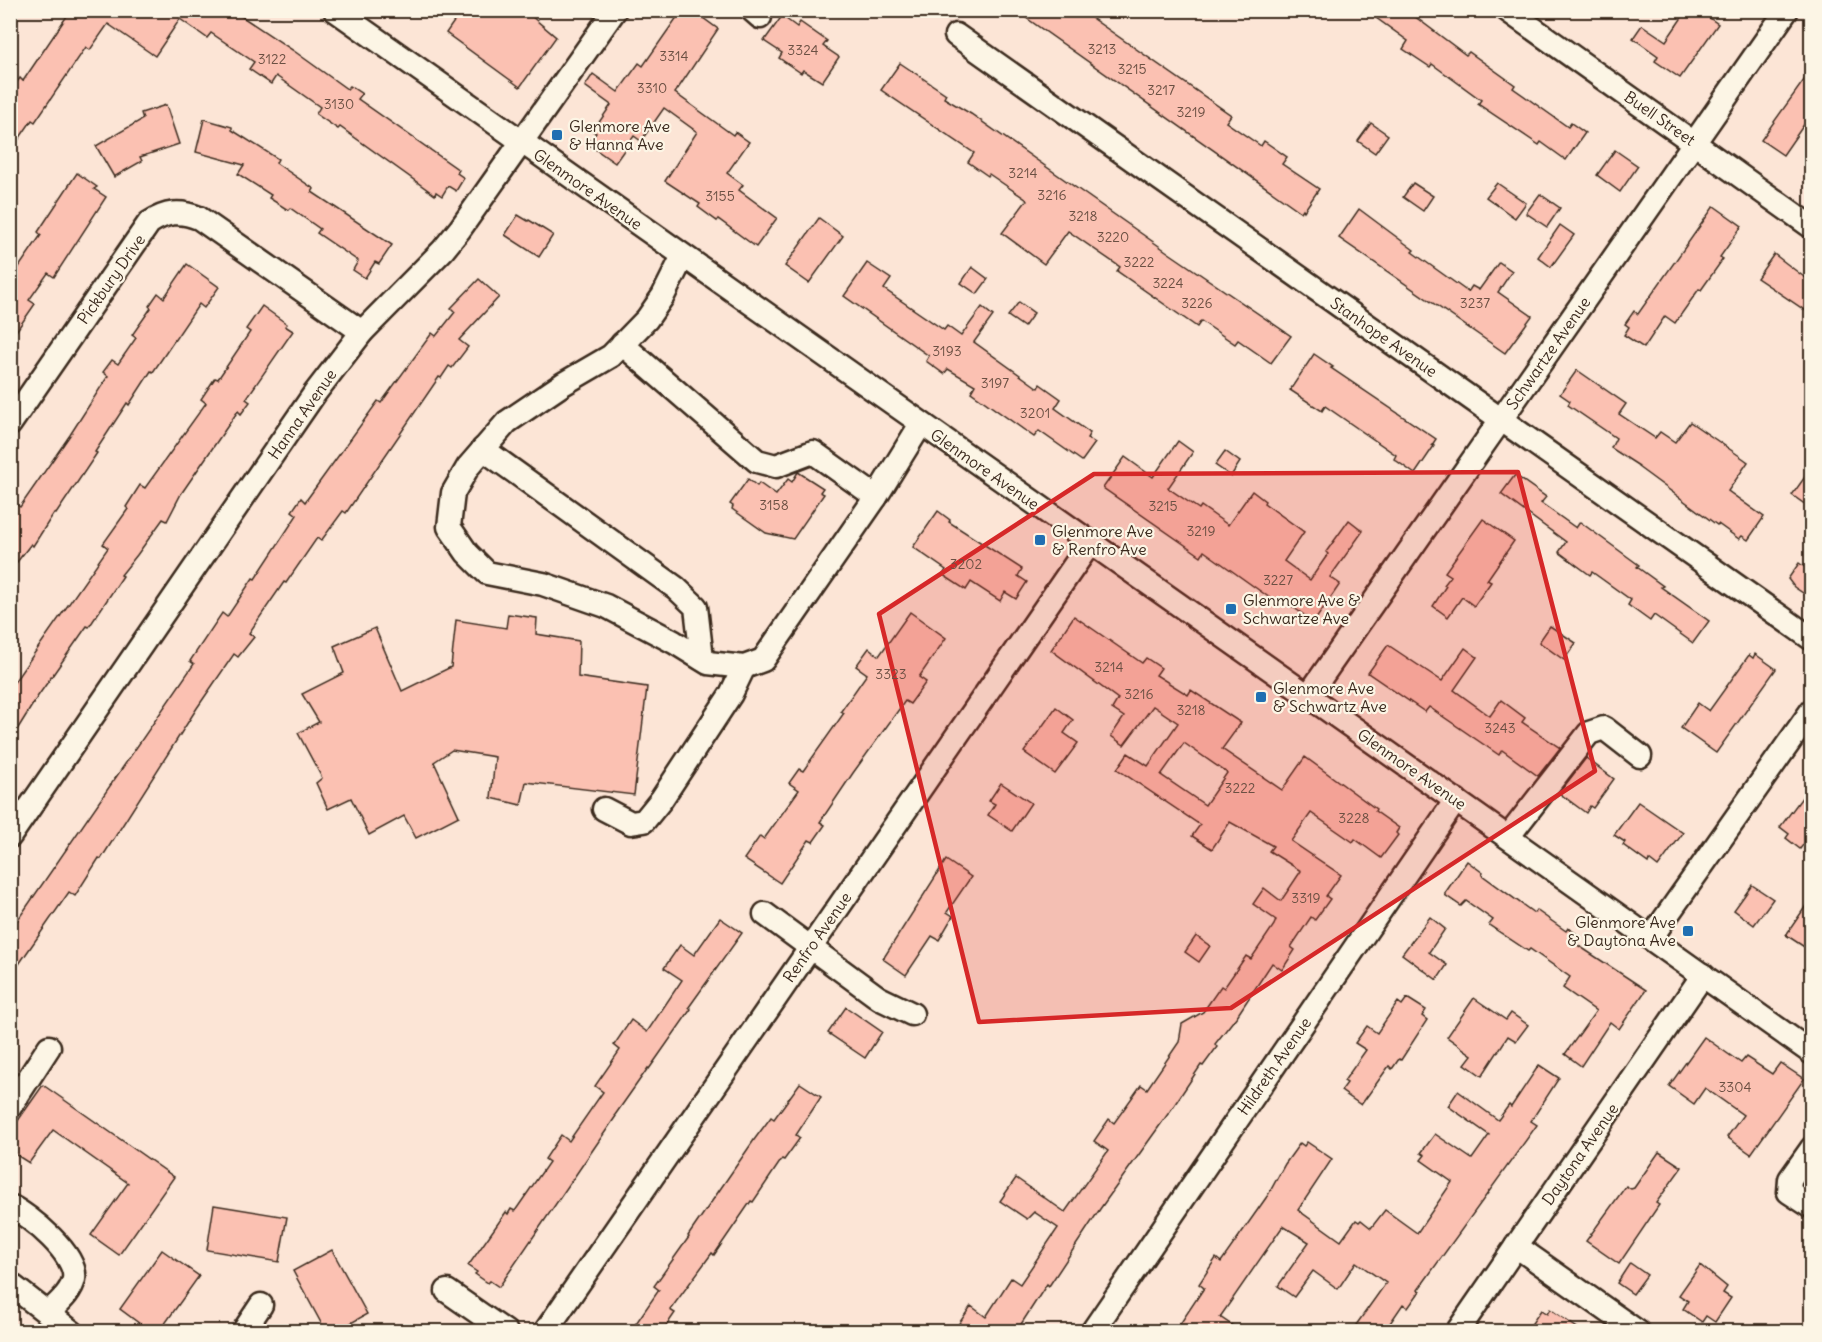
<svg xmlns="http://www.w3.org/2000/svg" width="1822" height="1342" font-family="Delius,sans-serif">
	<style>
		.building { fill: #fbc1b2; stroke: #3b2a1e; stroke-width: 1.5; fill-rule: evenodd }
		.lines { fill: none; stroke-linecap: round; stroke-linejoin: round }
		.minor-casing { stroke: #3b2a1e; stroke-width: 27 }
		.minor { stroke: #fcf5e5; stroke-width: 22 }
		.marked { fill: #d62828; fill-opacity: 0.2; stroke: #d62828; stroke-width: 4.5; stroke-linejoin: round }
		.poi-dot { fill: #1f6fb2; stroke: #fcf5e5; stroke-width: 2 }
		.labels { text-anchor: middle; stroke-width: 4.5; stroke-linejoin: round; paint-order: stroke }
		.number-label { font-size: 14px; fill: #6b5043 }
		.street-label { font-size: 16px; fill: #3b2a1e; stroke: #fcf5e5 }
		.poi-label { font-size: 16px; fill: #3b2a1e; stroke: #fcf5e5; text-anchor: start }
	</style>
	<rect width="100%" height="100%" fill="#fce5d6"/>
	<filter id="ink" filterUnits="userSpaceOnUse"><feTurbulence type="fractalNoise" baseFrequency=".0167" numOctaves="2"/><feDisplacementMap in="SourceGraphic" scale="12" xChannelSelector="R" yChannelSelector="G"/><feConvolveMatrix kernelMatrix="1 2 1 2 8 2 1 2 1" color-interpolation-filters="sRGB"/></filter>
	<g filter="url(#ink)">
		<g class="building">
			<polygon points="71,10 232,10 294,51 347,89 350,86 362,94 358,99 459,170 457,173 464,178 456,191 448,186 442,196 436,192 435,195 340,127 338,129 316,114 320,107 276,76 271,84 249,69 254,62 211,33 207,38 180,19 155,56 108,24 90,50 86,47 35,122 32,120 10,152 10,91 20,78 23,81"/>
			<polygon points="462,10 524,10 556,37 520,87 446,33"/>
			<polygon points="682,10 692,10 718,29 675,93 733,135 735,132 749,142 727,173 743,185 739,190 777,218 756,247 718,219 717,221 698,207 700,204 665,181 697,132 664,108 641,141 634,136 615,163 588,144 596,133 593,131 611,105 585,86 593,74 618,92 639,63 643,66"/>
			<polygon points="1015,10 1080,10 1231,115 1226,122 1261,146 1264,141 1287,157 1282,164 1319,189 1304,211 1303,209 1301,212"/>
			<polygon points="1365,10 1406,10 1466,55 1469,52 1515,85 1513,88 1568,127 1571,123 1585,133 1566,160 1541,142 1539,145 1478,104 1481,100 1432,64 1430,67 1403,49 1408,41"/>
			<polygon points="1687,10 1698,10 1718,24 1680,78 1655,61 1658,56 1633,38 1642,25 1666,41"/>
			<polygon points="782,16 797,27 800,22 827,41 823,46 839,57 822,82 803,70 801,73 779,58 782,53 764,41"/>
			<polygon points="900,63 946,94 944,98 971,114 1169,253 1291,336 1271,363 1238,340 1235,344 1201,321 1197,327 1117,271 1120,267 1068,231 1044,264 1002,233 1027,200 989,174 988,176 968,162 974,153 881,90"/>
			<polygon points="1812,69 1812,113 1783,155 1761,140"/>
			<polygon points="166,105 179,144 140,157 142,161 114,177 96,146 143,119 141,113"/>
			<polygon points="204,119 232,127 232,130 278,159 276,163 314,189 312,192 392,245 379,264 375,262 365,278 353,270 358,261 317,233 320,229 290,208 288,210 269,198 271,195 238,174 244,165 196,152"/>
			<polygon points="1371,123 1388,135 1375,153 1358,141"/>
			<polygon points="1615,150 1638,166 1620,192 1597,175"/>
			<polygon points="77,173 97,187 94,189 106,197 54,277 48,273 29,300 35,304 10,340 10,280 41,235 38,232"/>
			<polygon points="1413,183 1433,196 1423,211 1403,197"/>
			<polygon points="1497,183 1526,203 1515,218 1486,197"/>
			<polygon points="1540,194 1560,208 1547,227 1526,213"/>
			<polygon points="1714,206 1742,226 1720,257 1723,259 1701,290 1699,289 1675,323 1665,316 1644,348 1624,335 1629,327 1625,324 1634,311 1638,314"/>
			<polygon points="1359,209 1414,250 1412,252 1468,292 1472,286 1479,290 1499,262 1512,271 1498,292 1532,316 1505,353 1339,238"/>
			<polygon points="518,215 528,221 529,220 553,235 539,257 505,235"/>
			<polygon points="819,218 843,236 809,283 785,266"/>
			<polygon points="1560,225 1574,235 1551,267 1538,257"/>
			<polygon points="1774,254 1812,283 1812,315 1757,278"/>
			<polygon points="867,263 891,279 884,289 944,330 947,326 961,336 982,307 993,316 974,342 1038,388 1040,384 1061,399 1055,408 1090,433 1087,438 1095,443 1082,461 1039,431 1034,437 971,392 975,385 948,369 944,374 926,361 929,356 844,296"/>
			<polygon points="187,264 219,287 204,308 199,304 153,372 151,371 129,405 127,403 95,452 97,453 56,514 54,513 33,546 31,544 10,571 10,500 20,507 70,435 108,376 103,372 112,360 118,364 136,338 132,335 151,308 149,306 158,293 164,298"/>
			<polygon points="972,267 988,279 977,294 961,283"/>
			<polygon points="479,279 499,297 459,340 468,347 452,368 449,366 441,378 439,377 346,513 343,511 321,541 317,538 286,583 284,582 249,633 254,637 238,657 234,654 197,708 101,859 99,858 75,896 69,892 10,977 10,931 194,664 190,661 222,613 227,617 253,578 255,579 297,515 292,511 301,498 305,502 378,401 381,403 432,333 436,336 455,312 451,308"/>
			<polygon points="1019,302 1034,313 1024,327 1008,316"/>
			<polygon points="262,306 287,324 285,326 293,331 246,399 250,402 241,414 238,411 181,494 167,521 163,519 137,555 121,575 123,576 89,627 87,626 38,696 10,741 10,688 108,548 103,544 128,509 126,507 140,485 145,488 206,403 201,399 215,378 218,379 250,332 246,329"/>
			<polygon points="1314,354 1333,367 1331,368 1436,439 1432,445 1434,446 1415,474 1394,459 1396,455 1325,406 1322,411 1290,390"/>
			<polygon points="1577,370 1626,404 1619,414 1655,438 1660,432 1675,442 1690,422 1744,459 1748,462 1728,491 1764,517 1748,540 1742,536 1739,539 1718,524 1717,525 1638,467 1639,466 1611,448 1616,438 1568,405 1570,401 1560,394"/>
			<polygon points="1178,441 1193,452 1168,488 1199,509 1201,506 1228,525 1252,491 1265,501 1264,503 1304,532 1284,561 1310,580 1328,554 1326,552 1349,520 1363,531 1330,577 1340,584 1314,622 1280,598 1277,603 1204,551 1201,556 1103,488 1125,457 1153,477"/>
			<polygon points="1225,451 1240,462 1231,476 1215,465"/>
			<polygon points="1812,467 1812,497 1806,505 1792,495"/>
			<polygon points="798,472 823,488 820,492 824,494 793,539 766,533 732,509 733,506 730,504 748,479 757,486 759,483 776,495 788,479 792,482"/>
			<polygon points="1515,475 1546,497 1541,503 1576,528 1580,522 1639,565 1637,567 1663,586 1661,587 1709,621 1693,643 1654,615 1650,621 1628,605 1631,600 1592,572 1590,575 1559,552 1566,542 1501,494"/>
			<polygon points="938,511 950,520 949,522 1022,569 1018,576 1027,582 1016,599 1005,592 1000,601 971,582 966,590 943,575 946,570 913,547"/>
			<polygon points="1483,519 1514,541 1487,580 1491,582 1474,606 1462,597 1448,617 1433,606 1446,586 1444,585 1451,576 1445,572"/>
			<polygon points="1799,563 1812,572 1812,599 1794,587 1788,579"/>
			<polygon points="910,612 946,638 919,677 926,682 910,704 905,701 853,773 820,822 825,825 813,842 809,840 780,883 744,859 760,836 764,839 799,790 789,783 799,769 803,771 844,713 841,711 867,674 856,666 869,648 879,656"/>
			<polygon points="508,614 537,618 536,634 579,641 578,677 647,687 634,795 526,782 521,805 491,798 495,757 452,750 434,762 459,816 416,838 404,816 369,835 351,798 328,809 316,783 322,778 298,733 319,722 302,694 344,673 334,646 375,628 402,691 451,667 456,620 506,628"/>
			<path d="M1074,616l68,47 4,-5 15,10 -5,7 32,20 3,-5 50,33 -19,26 60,41 23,-33 71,52 -1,2 24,17 -3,5 2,2 -17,23 -26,-19 -2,3 -42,-29 -20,28 50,34 -15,21 4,3 -15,21 -4,-3 -20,30 4,3 -13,20 -10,-7 -35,53 -22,28 2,3 -14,19 -2,-1 -28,42 -73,102 -51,77 -2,-2 -31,48h-63l18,-26 15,11 25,-39 9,6 38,-56 -24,-16 -7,7 -27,-18 16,-23 49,34 43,-61 -14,-10 15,-22 5,4 27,-38 6,4 32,-47 3,-18 21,-12 18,-26 3,2 22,-32 5,3 23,-34 2,-5 -23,-16 11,-16 17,13 20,-30 -32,-20 4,-5 -43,-24 -18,27 -20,-13 8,-11 -83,-56 11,-16 20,13 30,-43 -25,-17 -29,39 -13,-9 13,-19 -12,-8 6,-10 -67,-49zM1184,743l43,30 -22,32 -44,-30z"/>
			<polygon points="1550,626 1576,643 1564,660 1539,642"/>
			<polygon points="1388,645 1442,681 1465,648 1477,657 1454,690 1490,716 1501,700 1525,718 1522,722 1560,748 1538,776 1502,750 1499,755 1429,707 1425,712 1368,673"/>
			<polygon points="1755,654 1776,669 1716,753 1681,728 1698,703 1709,711 1749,655 1753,658"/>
			<polygon points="1056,707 1073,720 1064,733 1078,743 1055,774 1024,752"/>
			<polygon points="1586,758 1614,779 1593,808 1590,806 1586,813 1559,793"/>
			<polygon points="1001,783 1031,803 1012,831 988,815 995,804 989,801"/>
			<polygon points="1812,784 1812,833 1800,849 1786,838 1789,834 1780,827"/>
			<polygon points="1638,802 1683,833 1658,867 1649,860 1648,863 1623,845 1625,842 1614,835"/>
			<polygon points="946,860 971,877 947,912 953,916 939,940 932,936 906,975 883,959"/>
			<polygon points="1467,861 1483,873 1482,875 1534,913 1536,910 1566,931 1568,928 1581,937 1576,944 1646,990 1619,1029 1610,1022 1581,1066 1565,1054 1596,1011 1563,988 1570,977 1530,949 1528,951 1489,925 1493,920 1466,901 1461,906 1445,895 1445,893"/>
			<polygon points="1752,885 1773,899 1754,925 1734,910"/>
			<polygon points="1812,897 1812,952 1786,935"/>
			<polygon points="1430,917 1445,929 1429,952 1447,965 1437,980 1402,954"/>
			<polygon points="720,918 742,933 689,1007 691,1009 649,1069 648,1068 615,1115 616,1116 499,1287 490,1281 488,1283 475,1274 477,1272 468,1266 506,1212 508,1214 511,1209 515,1211 549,1162 545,1159 561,1135 569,1141 603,1092 595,1086 620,1050 614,1045 631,1020 647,1032 682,980 664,968 680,945 694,955"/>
			<polygon points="1196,936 1210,946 1199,962 1185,952"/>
			<polygon points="1407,998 1426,1010 1422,1016 1427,1020 1401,1060 1399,1059 1392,1069 1389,1066 1361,1105 1341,1091 1347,1083 1344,1081 1366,1050 1355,1043 1367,1026 1377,1033 1398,1002 1402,1005"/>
			<polygon points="1474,998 1506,1020 1511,1013 1528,1025 1516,1041 1508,1036 1482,1076 1465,1064 1472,1055 1447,1037"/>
			<polygon points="846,1007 882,1032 865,1058 828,1033"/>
			<polygon points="1704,1037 1741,1063 1746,1057 1772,1074 1780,1063 1804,1079 1751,1154 1727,1137 1743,1115 1705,1088 1694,1104 1669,1086"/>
			<polygon points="1539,1065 1559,1078 1531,1121 1537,1125 1418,1290 1420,1291 1408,1308 1403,1304 1384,1332 1351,1332 1386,1283 1356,1262 1338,1289 1313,1271 1294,1297 1278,1286 1309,1242 1283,1226 1220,1317 1242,1332 1191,1332 1180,1324 1204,1288 1199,1284 1216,1258 1221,1262 1268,1195 1285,1164 1300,1143 1304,1146 1307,1142 1332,1159 1298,1210 1341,1241 1356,1220 1359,1222 1361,1220 1371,1228 1385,1210 1417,1233 1452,1182 1421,1160 1425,1155 1421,1153 1435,1134 1472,1159 1489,1135 1448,1106 1458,1091 1498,1120 1509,1105 1511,1107"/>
			<polygon points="800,1083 821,1097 796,1135 800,1138 784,1160 782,1159 753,1202 751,1201 714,1255 712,1253 670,1310 675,1313 662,1332 630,1332 659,1290 654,1286 689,1237 688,1236 754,1140 771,1117 774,1119"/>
			<polygon points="43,1085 174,1177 119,1255 91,1235 128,1183 53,1130 29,1163 10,1151 10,1132"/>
			<polygon points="1659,1152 1682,1167 1656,1203 1659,1205 1619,1264 1586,1241 1626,1186 1631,1189 1634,1188"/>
			<polygon points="214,1205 287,1217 279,1262 207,1250"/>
			<polygon points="162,1250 199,1276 159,1332 151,1332 120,1309"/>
			<polygon points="332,1250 367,1314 335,1332 326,1332 293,1271"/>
			<polygon points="1630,1263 1647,1275 1633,1294 1617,1283"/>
			<polygon points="1700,1265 1727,1287 1723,1293 1731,1298 1715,1322 1706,1316 1702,1322 1683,1309 1688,1301 1679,1295"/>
			<polygon points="1550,1309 1583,1332 1526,1332 1541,1310 1547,1314"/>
		</g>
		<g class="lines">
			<g class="minor-casing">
				<g id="minor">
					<polyline points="335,10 1297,688 1812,1053"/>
					<polyline points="752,10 760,17"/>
					<polyline points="1507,10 1812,227"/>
					<polyline points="956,35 1812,639"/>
					<polyline points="683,256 663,296 647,319 611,356 563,384 507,422 468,467 453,493 449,527 467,553 487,573 543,584 606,606 674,642 708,663 744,667 763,660 876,497 921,424"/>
					<polyline points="622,344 757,461 776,466 813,452 876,497"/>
					<path d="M10,424l139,-201c17,-11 31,-13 50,-5l163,114"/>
					<polyline points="483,449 676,588 696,607 702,659"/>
					<polyline points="1308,696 1787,10"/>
					<polyline points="604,809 631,823 644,821 661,800 731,694 744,667"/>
					<polyline points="10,836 315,393 362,332 443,250 460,229 615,10"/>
					<polyline points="1508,837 1589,733 1604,728 1640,756"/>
					<polyline points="765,914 879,998 912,1014"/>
					<polyline points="1651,938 1812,710"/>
					<polyline points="10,1107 49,1047"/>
					<polyline points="1812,1148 1790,1179 1789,1192 1812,1207"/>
					<path d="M10,1206c20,10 68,49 64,73 -3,14 -16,24 -26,34"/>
					<polyline points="1516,1246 1638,1332"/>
					<polyline points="10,1284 72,1332"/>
					<polyline points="447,1291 506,1332"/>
					<polyline points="243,1332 261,1305"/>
					<polyline points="545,1332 1090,543"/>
					<polyline points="1092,1332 1456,800"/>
					<polyline points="1457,1332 1703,975"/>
				</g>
			</g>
			<use href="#minor" class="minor"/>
		</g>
	</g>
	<path class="marked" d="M1518,472l77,299 -364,237 -252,14 -100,-408 215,-140z"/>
	<g class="poi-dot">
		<rect x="551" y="129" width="12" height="12" rx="3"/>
		<rect x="1034" y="534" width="12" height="12" rx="3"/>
		<rect x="1225" y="603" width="12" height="12" rx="3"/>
		<rect x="1255" y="691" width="12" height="12" rx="3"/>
		<rect x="1682" y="925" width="12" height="12" rx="3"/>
	</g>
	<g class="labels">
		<g class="number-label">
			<text x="1102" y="54">3213</text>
			<text x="803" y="55">3324</text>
			<text x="674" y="61">3314</text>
			<text x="272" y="64">3122</text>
			<text x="1132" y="74">3215</text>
			<text x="652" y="93">3310</text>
			<text x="1161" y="95">3217</text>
			<text x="339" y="109">3130</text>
			<text x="1191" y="117">3219</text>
			<text x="1023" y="178">3214</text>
			<text x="1052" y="200">3216</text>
			<text x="720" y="201">3155</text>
			<text x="1083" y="221">3218</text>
			<text x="1113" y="242">3220</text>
			<text x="1139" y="267">3222</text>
			<text x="1168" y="288">3224</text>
			<text x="1197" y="308">3226</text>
			<text x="1475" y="308">3237</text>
			<text x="947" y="356">3193</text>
			<text x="995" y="388">3197</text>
			<text x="1035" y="418">3201</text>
			<text x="774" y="510">3158</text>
			<text x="1163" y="511">3215</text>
			<text x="1201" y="536">3219</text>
			<text x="966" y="569">3202</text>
			<text x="1278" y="585">3227</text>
			<text x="1109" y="672">3214</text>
			<text x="891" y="679">3323</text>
			<text x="1139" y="699">3216</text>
			<text x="1191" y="715">3218</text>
			<text x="1500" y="733">3243</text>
			<text x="1240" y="793">3222</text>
			<text x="1354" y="823">3228</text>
			<text x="1306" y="903">3319</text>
			<text x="1735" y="1092">3304</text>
		</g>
		<g class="street-label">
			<text transform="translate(1660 118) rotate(35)" y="6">Buell Street</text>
			<text transform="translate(588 189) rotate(35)" y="6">Glenmore Avenue</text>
			<text transform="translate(111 279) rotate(-55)" y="6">Pickbury Drive</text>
			<text transform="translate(1384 337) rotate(35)" y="6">Stanhope Avenue</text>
			<text transform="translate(1548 353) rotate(-55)" y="6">Schwartze Avenue</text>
			<text transform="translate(302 414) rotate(-55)" y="6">Hanna Avenue</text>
			<text transform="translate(985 469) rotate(35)" y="6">Glenmore Avenue</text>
			<text transform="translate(1412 769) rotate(35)" y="6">Glenmore Avenue</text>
			<text transform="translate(817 937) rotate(-55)" y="6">Renfro Avenue</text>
			<text transform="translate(1274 1066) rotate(-55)" y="6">Hildreth Avenue</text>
			<text transform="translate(1580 1154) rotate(-55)" y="6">Daytona Avenue</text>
		</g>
		<g class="poi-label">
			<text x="569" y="132">Glenmore Ave<tspan x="569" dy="18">&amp; Hanna Ave</tspan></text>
			<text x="1052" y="537">Glenmore Ave<tspan x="1052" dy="18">&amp; Renfro Ave</tspan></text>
			<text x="1243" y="606">Glenmore Ave &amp;<tspan x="1243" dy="18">Schwartze Ave</tspan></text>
			<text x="1273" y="694">Glenmore Ave<tspan x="1273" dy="18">&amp; Schwartz Ave</tspan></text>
			<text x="1676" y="928" text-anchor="end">Glenmore Ave<tspan x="1676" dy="18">&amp; Daytona Ave</tspan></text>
		</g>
	</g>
	<rect width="1822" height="1342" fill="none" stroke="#fcf5e5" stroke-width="36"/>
	<rect x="18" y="18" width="1786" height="1306" fill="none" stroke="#3b2a1e" stroke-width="2" filter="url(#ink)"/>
</svg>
